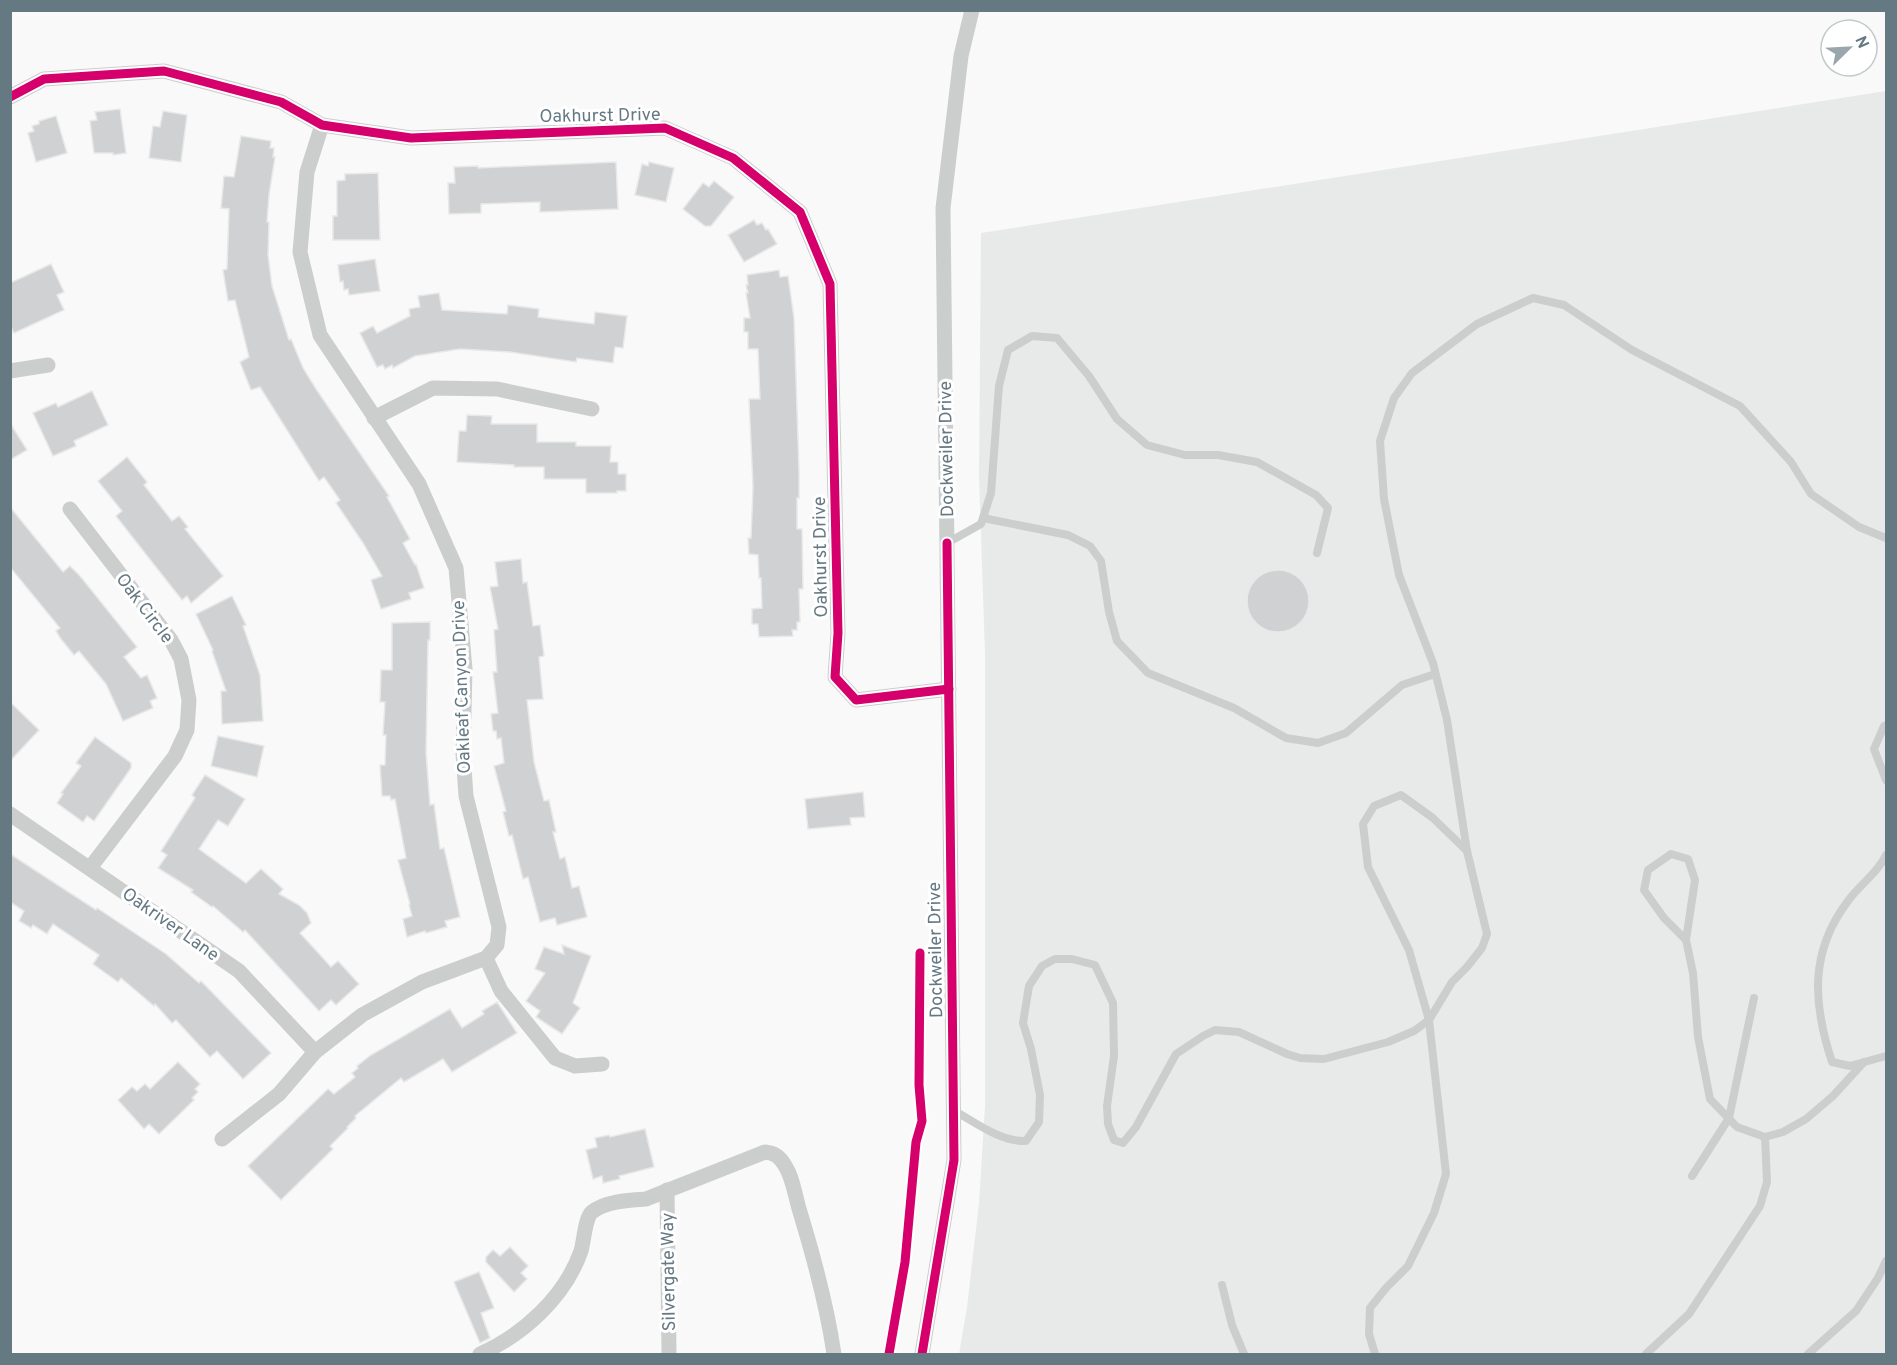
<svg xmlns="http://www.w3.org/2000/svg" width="1897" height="1365" font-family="Overpass,sans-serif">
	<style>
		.built { fill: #e8eae9 }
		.building { fill: #cfd1d2; stroke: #e8e8e8; stroke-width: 1.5 }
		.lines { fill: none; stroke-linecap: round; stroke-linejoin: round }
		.lane { stroke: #cccece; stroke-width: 8 }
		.street { stroke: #cccece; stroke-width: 15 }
		.cycleway-casing { stroke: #fff; stroke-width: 13 }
		.cycleway { stroke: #d6006c; stroke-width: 9 }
		.labels { text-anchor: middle; stroke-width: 6; stroke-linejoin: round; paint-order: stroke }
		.street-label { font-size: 18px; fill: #657983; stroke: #fff }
	</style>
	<rect width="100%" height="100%" fill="#f9f9f9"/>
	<polygon class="built" points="1886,91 1886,1354 959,1354 967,1307 979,1203 985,1106 985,654 979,476 981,233"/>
	<g class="building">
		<polygon points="120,109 126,153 113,155 113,153 94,153 90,121 97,120 95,112"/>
		<polygon points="163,111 187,115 181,162 149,158 153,126 160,127"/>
		<polygon points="56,116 67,153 36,162 28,133 34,131 32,126 39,124 39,121"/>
		<polygon points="241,136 271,141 270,148 274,148 273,157 275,157 269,195 267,222 269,222 268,255 272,286 289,340 291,339 303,368 316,389 389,496 387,497 410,539 403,543 415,565 416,564 424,588 409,593 411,599 381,609 371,580 382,576 363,543 336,503 340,500 324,477 319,481 260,387 251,390 240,362 249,357 235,300 228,301 223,270 227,269 229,209 221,208 224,176 234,177"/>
		<polygon points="616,162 618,209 540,212 540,202 481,204 481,213 449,214 448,183 455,183 454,167 478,166 478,168"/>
		<polygon points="649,162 674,168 666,202 635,195 642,164 648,166"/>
		<polygon points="378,173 380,240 333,240 333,216 337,216 337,181 345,180 345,174"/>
		<polygon points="714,181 734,197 711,226 705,226 683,209 703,183 709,187"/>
		<polygon points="754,220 757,225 762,223 766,230 768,229 777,244 744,262 728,235"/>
		<polygon points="375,259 380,291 349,295 348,289 344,290 343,281 340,282 338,265"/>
		<polygon points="51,264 64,292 57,295 64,310 14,333 10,325 10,283"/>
		<polygon points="779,270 780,277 788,276 794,318 799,470 799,498 797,498 797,529 802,529 803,589 799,589 800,622 797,622 797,630 792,630 793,636 759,637 758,624 752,624 752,609 762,608 761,578 759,578 758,555 749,554 748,538 751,538 753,487 749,399 760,399 758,349 748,349 748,332 744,332 744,318 750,318 746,293 748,293 746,285 748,285 747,275"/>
		<polygon points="439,293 442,310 507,314 508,305 539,309 538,317 594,324 595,312 627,316 623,348 615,347 613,363 577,358 576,362 510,352 460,349 415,356 393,368 392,365 385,369 383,365 377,367 360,333 373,326 377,333 410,316 409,309 420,307 418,296"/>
		<polygon points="92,391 108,425 74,441 76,446 53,456 33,413 56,403 58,407"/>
		<polygon points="467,415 492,416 491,424 537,424 537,442 576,442 576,446 611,446 610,462 618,462 618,474 626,474 626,491 617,491 617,493 586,493 586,479 544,479 544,467 514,467 514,465 457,462 459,431 466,431"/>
		<polygon points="10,423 27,450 10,460"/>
		<polygon points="127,457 147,482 144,485 172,521 179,516 188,527 185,529 223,576 191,603 187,596 182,600 145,553 116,516 122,511 98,481"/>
		<polygon points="10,507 63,572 70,566 80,576 137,647 124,657 141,678 147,675 157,698 150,701 153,708 123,721 106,684 79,651 74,655 61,639 56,631 60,628 10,567"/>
		<polygon points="521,559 523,583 527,582 533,626 540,625 544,656 539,657 543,699 527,700 534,762 544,801 549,800 556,832 553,832 560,859 565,857 572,888 579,886 587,917 557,925 555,918 540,922 528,877 523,879 512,835 509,836 503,812 506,811 494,766 504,763 501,738 497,739 496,731 493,731 491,714 498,713 493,672 497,672 494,630 498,629 490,587 498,586 495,562"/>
		<circle cx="1278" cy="601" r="31"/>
		<polygon points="232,596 246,625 243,626 260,675 263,721 222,724 221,691 226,691 212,651 213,650 196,614"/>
		<polygon points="430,622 430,640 428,640 426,752 430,805 434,804 440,849 444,848 460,917 445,921 447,927 426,933 425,931 407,937 403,919 412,916 409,905 410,904 398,860 406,858 395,799 391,800 390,796 382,796 380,765 385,765 386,735 383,735 385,702 380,702 381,670 392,670 392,623"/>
		<polygon points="10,702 39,730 10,761"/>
		<polygon points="218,736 264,746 257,777 211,766"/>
		<polygon points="95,737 131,763 131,768 94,821 87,816 83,822 57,803 63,794 61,793 81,766 76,763"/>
		<polygon points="205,775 245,799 228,826 218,820 199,849 246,883 261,869 283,889 279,894 299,905 307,913 311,923 300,933 331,967 338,961 359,984 336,1005 331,1000 319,1011 245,930 243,932 213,906 212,907 191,892 193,890 158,868 167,855 161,851 195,798 192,795"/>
		<polygon points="863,792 865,817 850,818 851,825 808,829 805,799"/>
		<polygon points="10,854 96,910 97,908 166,954 199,983 201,981 271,1053 243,1079 217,1051 210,1057 176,1020 172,1023 155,1004 154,1006 121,978 118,982 93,964 99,955 53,924 47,934 33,925 31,928 19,921 24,911 10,902"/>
		<polygon points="562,945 591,956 573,1003 580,1008 562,1034 536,1017 540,1011 526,1001 545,973 535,969 544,947 564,954"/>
		<polygon points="497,1002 517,1033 452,1072 443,1059 404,1082 401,1078 355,1116 356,1118 347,1127 348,1128 330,1146 333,1149 281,1200 248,1166 328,1089 334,1094 355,1077 352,1073 358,1068 357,1066 371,1055 450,1009 462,1028 484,1014 482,1011"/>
		<polygon points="178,1062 200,1084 195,1089 198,1092 192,1098 194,1100 159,1134 149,1124 144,1129 118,1100 132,1087 137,1091 145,1084 150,1089"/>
		<polygon points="645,1129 654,1167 619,1176 620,1179 603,1183 602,1176 593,1179 586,1150 597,1147 595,1138 609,1135 610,1137"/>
		<polygon points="510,1247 528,1266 521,1273 527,1279 514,1292 486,1262 486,1257 493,1250 500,1256"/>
		<polygon points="479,1272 494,1308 481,1313 490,1338 480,1343 454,1282"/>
	</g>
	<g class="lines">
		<g class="lane">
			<polyline points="983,518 1068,535 1090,546 1101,561 1109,612 1117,641 1148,673 1234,708 1286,738 1318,743 1346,733 1402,685 1435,674"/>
			<polyline points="947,543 981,524 991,493 999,386 1008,350 1032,336 1057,338 1089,376 1117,419 1147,445 1185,455 1218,455 1257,462 1316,495 1328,508 1317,553"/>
			<polyline points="1886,725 1884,726 1874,749 1886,780"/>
			<path d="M1886,855c-8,18 -27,30 -38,46 -39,51 -35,103 -16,161l18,4 36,-10"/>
			<polyline points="1686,940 1695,880 1688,859 1671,854 1648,870 1644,890 1664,918 1686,940 1693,973 1698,1037 1710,1099 1737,1127 1765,1137 1783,1132 1806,1119 1833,1096 1864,1062"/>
			<path d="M953,1110c22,12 47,32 73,31l13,-19 1,-27 -9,-46 -8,-26 6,-37 13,-20 13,-7h17l23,6 18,38 1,53 -7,50 1,18 6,16 9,3 13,-16 40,-73 27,-18 12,-6 24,2 48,22 13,4 24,1 64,-17 26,-11 15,-11 23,-38 15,-15 15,-19 5,-14 -20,-83 -20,-131 -14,-57 -34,-88 -15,-76 -4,-58 14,-43 18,-25 65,-49 56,-26 31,7 68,45 108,56 51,56 20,32 48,33 27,11"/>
			<polyline points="1692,1176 1729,1118 1754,998"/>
			<polyline points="1222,1285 1232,1325 1244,1354"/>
			<polyline points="1375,1354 1369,1334 1370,1308 1386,1288 1408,1266 1434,1213 1446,1174 1429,1020 1409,950 1368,867 1363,824 1374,806 1401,795 1433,818 1467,851"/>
			<polyline points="1646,1354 1689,1314 1760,1206 1767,1182 1765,1137"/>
			<polyline points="1808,1354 1856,1311 1878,1278 1886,1261"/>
		</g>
		<g class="street">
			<polyline points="10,97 44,79 164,71 281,102 322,125 411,138 665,128 733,158 800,212 830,284 838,633 835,677 856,700 949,689"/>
			<polyline points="10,371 48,365"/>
			<polyline points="374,418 433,388 497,389 592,409"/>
			<polyline points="70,509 171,640 181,659 189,700 187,730 175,756 90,868"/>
			<polyline points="10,814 239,971 315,1052"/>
			<polyline points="486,958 501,991 555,1058 575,1066 602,1064"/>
			<polyline points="222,1139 279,1094 315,1052 362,1015 422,982 486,958 497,945 499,927 466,796 463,753 465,669 456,568 419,484 320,335 300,252 307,172 322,125"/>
			<polyline points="667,1190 669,1354"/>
			<path d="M480,1354c43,-19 85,-57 101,-103 3,-10 4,-33 11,-39 13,-11 38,-12 54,-13l119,-47c9,1 14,4 19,12 9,13 11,32 16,48 14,46 27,94 34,142"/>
			<polyline points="922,1354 954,1160 943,208 961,56 972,10"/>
		</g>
		<g class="cycleway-casing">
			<g id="cycleway">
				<polyline points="10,97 44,79 164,71 281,102 322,125 411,138 665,128 733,158 800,212 830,284 838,633 835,677 856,700 949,689"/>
				<polyline points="889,1354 905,1262 916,1142 922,1121 919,1085 920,953"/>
				<polyline points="922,1354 954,1160 947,543"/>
			</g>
		</g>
		<use href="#cycleway" class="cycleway"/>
	</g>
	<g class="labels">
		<g class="street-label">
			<text transform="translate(600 115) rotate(-1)" y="6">Oakhurst Drive</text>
			<text transform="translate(946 449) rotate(-91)" y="6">Dockweiler Drive</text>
			<text transform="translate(820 557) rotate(-91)" y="6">Oakhurst Drive</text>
			<text transform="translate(145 608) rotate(53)" y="6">Oak Circle</text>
			<text transform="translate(461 687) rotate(-92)" y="6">Oakleaf Canyon Drive</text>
			<text transform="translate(171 924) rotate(35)" y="6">Oakriver Lane</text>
			<text transform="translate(935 950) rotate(-91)" y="6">Dockweiler Drive</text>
			<text transform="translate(668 1272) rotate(-91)" y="6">Silvergate Way</text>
		</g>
	</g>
	<rect width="1897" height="1365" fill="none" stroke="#657983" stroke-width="24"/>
	<g transform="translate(1849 48) rotate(66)"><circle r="28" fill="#ffffff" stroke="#c1c9cd" stroke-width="1.5"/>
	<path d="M0-4.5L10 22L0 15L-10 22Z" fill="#99a6ac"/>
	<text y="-9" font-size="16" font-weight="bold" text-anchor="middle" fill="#657983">N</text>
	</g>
</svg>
